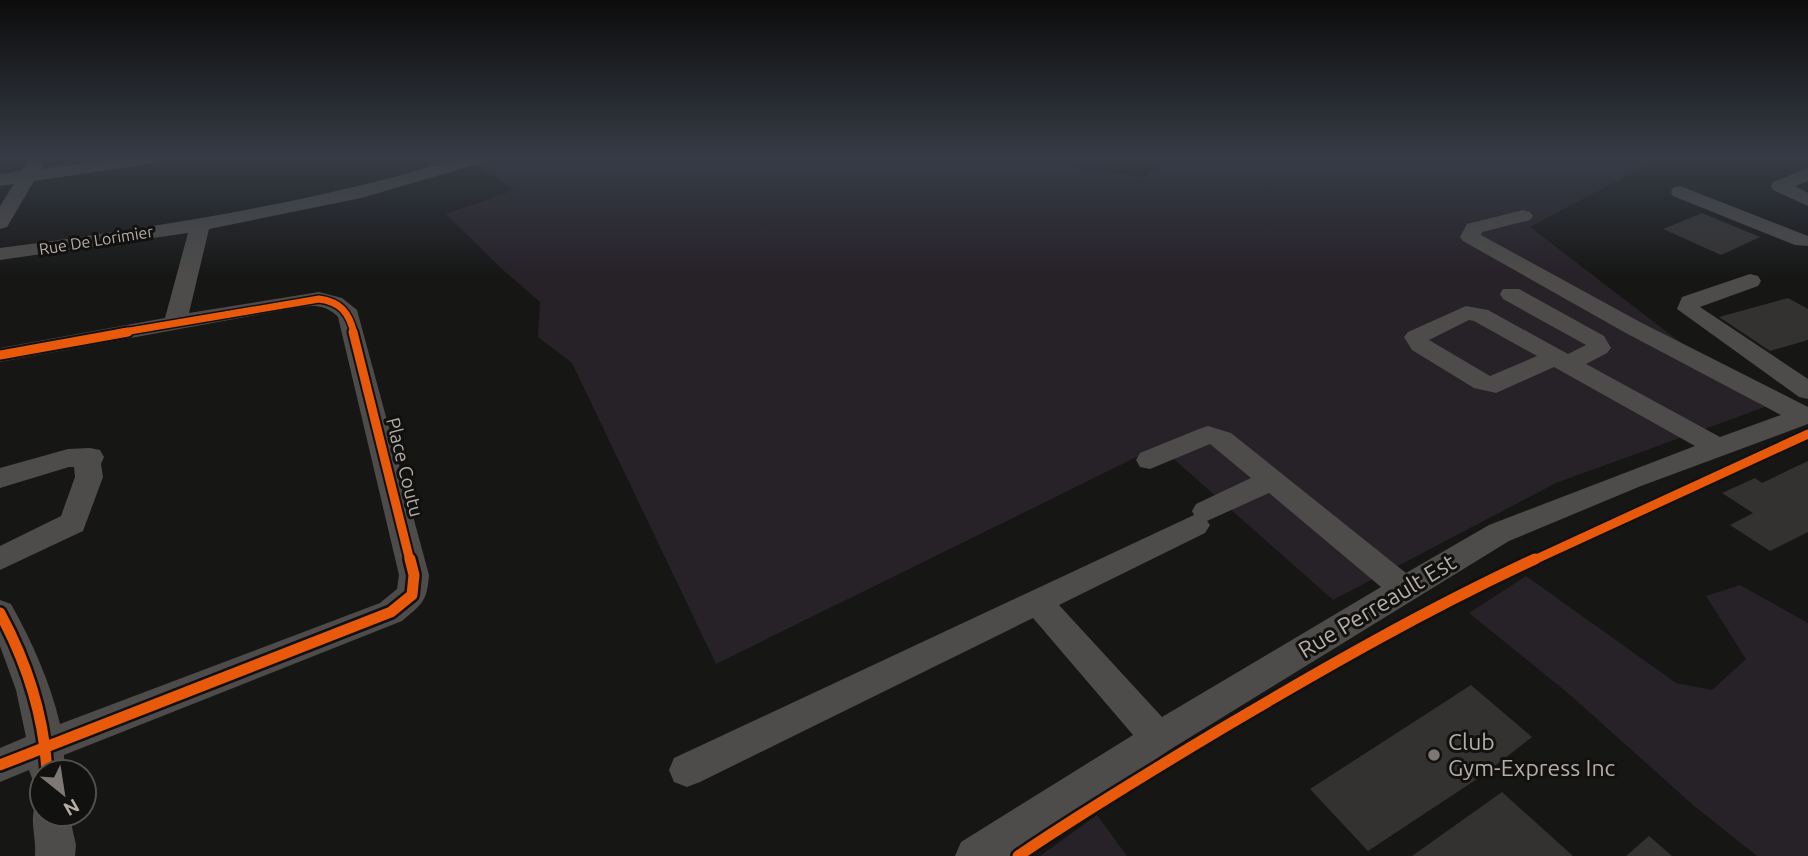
<svg xmlns="http://www.w3.org/2000/svg" width="1808" height="856" font-family="Ubuntu,sans-serif">
	<style>
		.green { fill: #272128 }
		.building { fill: #343231 }
		.lines { fill: none; stroke-linecap: round; stroke-linejoin: round }
		.minor { fill: #4e4c4a; fill-rule: evenodd }
		.cycleway-far2-casing { stroke: #111110; stroke-width: 10 }
		.cycleway-far1-casing { stroke: #111110; stroke-width: 13 }
		.cycleway-casing { stroke: #111110; stroke-width: 16 }
		.cycleway-far2 { stroke: #e8590c; stroke-width: 7 }
		.cycleway-far1 { stroke: #e8590c; stroke-width: 9 }
		.cycleway { stroke: #e8590c; stroke-width: 11 }
		.poi-dot { fill: #7e7874; stroke: #111110; stroke-width: 2.5 }
		.labels { text-anchor: middle; stroke-width: 6; stroke-linejoin: round; paint-order: stroke }
		.far-street-label { font-size: 16px; fill: #b6ada7; stroke: #111110 }
		.street-label { font-size: 19px; fill: #b6ada7; stroke: #111110 }
		.near-street-label { font-size: 23px; fill: #b6ada7; stroke: #111110 }
		.near-poi-label { font-size: 23px; fill: #b6ada7; stroke: #111110; text-anchor: start }
	</style>
	<rect width="100%" height="100%" fill="#161615"/>
	<g class="green">
		<polygon points="490,158 1044,158 1077,168 1145,177 1169,158 1660,158 1530,227 1765,407 1556,483 1333,600 1159,446 716,664 572,363 538,337 540,302 503,270 446,214 514,190 479,167"/>
		<polygon points="1526,576 1676,683 1712,690 1746,659 1706,596 1740,585 1808,623 1808,856 1757,856 1693,805 1569,694 1469,613"/>
		<polygon points="1097,815 1127,856 1040,856"/>
	</g>
	<g class="building">
		<polygon points="1702,213 1760,237 1721,255 1663,229"/>
		<polygon points="1788,298 1808,309 1808,340 1770,351 1719,317"/>
		<polygon points="1808,461 1808,532 1770,551 1730,525 1753,513 1722,493 1755,478 1762,483"/>
		<polygon points="1471,685 1532,737 1483,775 1368,851 1310,789"/>
		<polygon points="1502,792 1573,856 1412,856"/>
		<polygon points="1649,836 1672,856 1626,856"/>
	</g>
	<g class="lines">
		<g class="minor">
			<polygon points="121,158 165,158 156,163 34,181 7,227 0,229 0,206 14,184 0,186 0,174 21,171 28,161 40,161 43,165 41,169"/>
			<path d="M461,158h26l-3,4 -123,36 -152,31 -20,84 130,-21 23,6 15,12 72,265c-2,27 -7,29 -27,46l-338,134 1,17h-23v15l-8,-3 -5,-14 -29,12v-34l26,-11 -10,-47 -16,-44v-46l11,4c21,38 39,77 49,120l320,-121 17,-14 2,-14 -61,-258c-16,-17 -35,-10 -55,-7l-283,52v-14l165,-30 23,-85 -188,27v-12c156,-21 310,-44 461,-90z"/>
			<polygon points="1808,168 1808,181 1795,186 1808,193 1808,206 1773,190 1771,186 1773,182"/>
			<polygon points="1680,186 1808,236 1808,246 1795,245 1673,196 1671,192 1673,188"/>
			<path d="M1523,210l7,2 3,4 -3,4 -48,12 -1,3 159,87 168,85v17l-167,62 -132,55 -338,208 -161,107h-55l6,-14 172,-107 -100,-117 -333,164 -13,5 -13,-5 -5,-12 5,-12 520,-243 -2,-4 4,-7 55,-26 -41,-34 -60,25 -10,-2 -4,-7 4,-7 59,-24 9,-3 23,7 175,140 83,-48 206,-79 -141,-79 -58,26 -22,-5 -62,-38 -8,-13 4,-5 58,-26 22,4 80,44 18,-9 -83,-46 -3,-5 3,-5h16l85,47 7,12 -4,5 -21,11 134,73 61,-22 -157,-83 -161,-91 -3,-4 7,-13zM1469,320l5,1 63,35 -47,20 -61,-36zM1269,493l112,94 -219,130 -103,-112 146,-72 5,-8 -3,-4z"/>
			<polygon points="1750,274 1758,276 1761,281 1758,286 1700,307 1808,379 1808,399 1799,397 1677,309 1682,297"/>
			<polygon points="90,448 100,450 104,457 101,464 103,477 83,531 0,570 0,546 61,516 75,477 74,467 69,467 0,488 0,468 68,449"/>
			<path d="M42,799v15h27l7,31 -1,11h-40c2,-20 -7,-36 2,-55z"/>
		</g>
		<g class="cycleway-far2-casing">
			<path id="cycleway-far2" d="M118,333l201,-34c22,3 30,14 35,34"/>
		</g>
		<g class="cycleway-far1-casing">
			<g id="cycleway-far1">
				<polyline points="353,332 410,561"/>
				<polyline points="0,355 128,332"/>
				<polyline points="1532,561 1808,434"/>
			</g>
		</g>
		<g class="cycleway-casing">
			<g id="cycleway">
				<path d="M0,613c27,50 44,102 47,159"/>
				<polyline points="0,765 391,612 412,595 414,575 410,559"/>
				<path d="M1018,856c66,-45 135,-86 203,-127 103,-61 206,-120 314,-170"/>
			</g>
		</g>
		<use href="#cycleway-far2" class="cycleway-far2"/>
		<use href="#cycleway-far1" class="cycleway-far1"/>
		<use href="#cycleway" class="cycleway"/>
	</g>
	<linearGradient id="sky" x2="0" y2="1"><stop stop-color="#0c0c0c"/><stop offset="0.57" stop-color="#363c46"/><stop offset="1" stop-color="#363c46" stop-opacity="0"/></linearGradient>
	<rect width="1808" height="277" fill="url(#sky)"/>
	<circle class="poi-dot" cx="1434" cy="755" r="7"/>
	<g class="labels">
		<g class="far-street-label">
			<text transform="translate(96 240) rotate(-9)" y="6">Rue De Lorimier</text>
		</g>
		<g class="street-label">
			<text transform="translate(405 467) rotate(76)" y="7">Place Coutu</text>
		</g>
		<g class="near-street-label">
			<text transform="translate(1377 606) rotate(-31)" y="8">Rue Perreault Est</text>
		</g>
		<g class="near-poi-label">
			<text x="1448" y="750">Club<tspan x="1448" dy="26">Gym-Express Inc</tspan></text>
		</g>
	</g>
	<g transform="translate(63 793) rotate(150)"><circle r="33" fill="#111110" stroke="#534f4c" stroke-width="2"/>
	<path d="M0-5L12 26L0 18L-12 26Z" fill="#7e7874"/>
	<text y="-10" font-size="19" font-weight="bold" text-anchor="middle" fill="#b6ada7">N</text>
	</g>
</svg>
